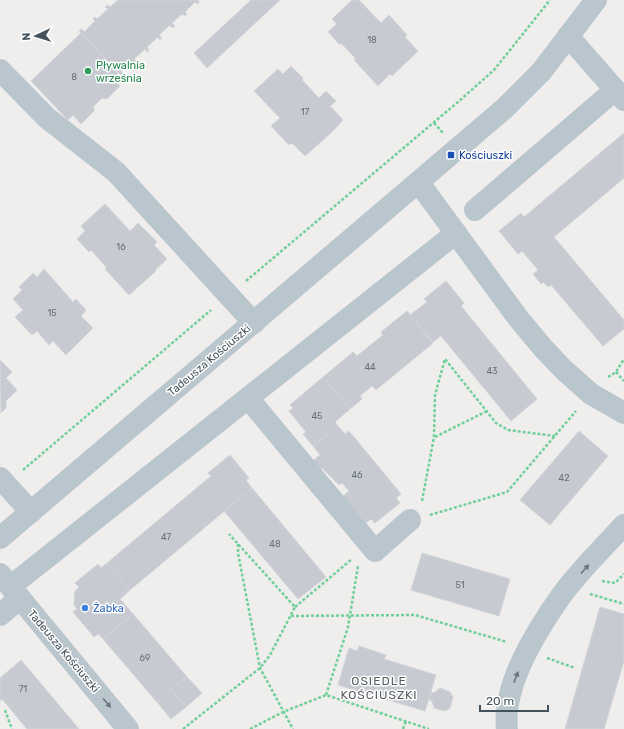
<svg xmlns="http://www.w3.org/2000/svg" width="624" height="729" font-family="Rubik,sans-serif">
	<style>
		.building { fill: #c7cad0; stroke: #d1d4d9 }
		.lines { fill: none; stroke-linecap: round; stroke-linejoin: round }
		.path { stroke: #6fd099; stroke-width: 2.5; stroke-dasharray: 3 2; stroke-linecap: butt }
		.minor { stroke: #bac6cd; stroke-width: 22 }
		.oneway { fill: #67757d }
		.leisure-dot { fill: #2e9e5b; stroke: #fff; stroke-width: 1.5 }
		.transit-dot { fill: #1a4fb4; stroke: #fff; stroke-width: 1.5 }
		.shop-dot { fill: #3f7fe0; stroke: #fff; stroke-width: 1.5 }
		.labels { text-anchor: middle; stroke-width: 3; stroke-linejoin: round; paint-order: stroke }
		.number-label { font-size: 9px; fill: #657078 }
		.leisure-label { font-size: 11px; fill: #27864d; stroke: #fff; text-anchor: start }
		.transit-label { font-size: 11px; fill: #164399; stroke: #fff; text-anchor: start }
		.street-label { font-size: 11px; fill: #44525b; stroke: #fff }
		.shop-label { font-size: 11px; fill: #366cbe; stroke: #fff; text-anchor: start }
		.neighbourhood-label { font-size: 12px; letter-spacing: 1px; fill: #595e62; stroke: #fff }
	</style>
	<rect width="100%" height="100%" fill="#f0eded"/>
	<g class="building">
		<polygon points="118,0 198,0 199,2 198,4 195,2 185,12 187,14 185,16 182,14 172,23 175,26 172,28 170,25 159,35 162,38 160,40 158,37 147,47 149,50 147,52 145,49 134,59 137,61 135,63 132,61 121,71 123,74 122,76 79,31 82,29 84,32 95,21 93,19 95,17 97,19 108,9 105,7 108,5 110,7"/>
		<polygon points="251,0 280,0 207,68 194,53"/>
		<polygon points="352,0 359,0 381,23 389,15 407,35 405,37 418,51 392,76 390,74 378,86 354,60 356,59 341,43 340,45 328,32 337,24 332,19"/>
		<polygon points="81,33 118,73 112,78 120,86 107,99 102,98 94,106 94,111 81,124 73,115 68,120 31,81"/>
		<polygon points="291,66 303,78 302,80 319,98 326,91 336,101 330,106 343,120 332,132 305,156 292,143 289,145 271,126 280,118 254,91 278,69 283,74"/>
		<polygon points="624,133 624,178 554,237 624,320 624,329 603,346 551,285 548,287 543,282 541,284 533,274 538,270 522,251 518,254 499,231 521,213 524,217"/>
		<polygon points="105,204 130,231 138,223 157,242 154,245 167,259 155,270 156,271 129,295 105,269 107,268 91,250 89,252 77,239 85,231 81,226"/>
		<polygon points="44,269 73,302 76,299 86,310 81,316 93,328 66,355 53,341 49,345 37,331 32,335 15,317 23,310 13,299 22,290 19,287 33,273 37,277"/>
		<polygon points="446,281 464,303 461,306 537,399 511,421 441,336 433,342 410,315 427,302 424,299"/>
		<polygon points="407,311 433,343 376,390 372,386 360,396 362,399 350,409 323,377 353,352 357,356 383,335 381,332"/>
		<polygon points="0,360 12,372 6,378 17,390 6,401 6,408 1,413"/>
		<polygon points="323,377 350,409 335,422 338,426 313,446 303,434 306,432 289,411 293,408 290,405"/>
		<polygon points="338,426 345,434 349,431 401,494 396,498 400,503 375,523 371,519 366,523 350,504 349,505 342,497 349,491 342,483 339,485 322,468 316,473 309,464 320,455 313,446"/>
		<polygon points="579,431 608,456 550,525 520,500"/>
		<polygon points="230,455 249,478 246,480 252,488 130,590 107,563 211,476 208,473"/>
		<polygon points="252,488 326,577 298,599 224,511"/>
		<polygon points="422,553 510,579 499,616 411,590"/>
		<polygon points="107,563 130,590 120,599 133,614 103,639 98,634 94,637 73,612 77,609 74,605 75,591 79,587 75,583 98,564 101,568"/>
		<polygon points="600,607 624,614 624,661 604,729 565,729"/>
		<polygon points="133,614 187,677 157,702 103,639"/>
		<polygon points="359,646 386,655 384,659 436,675 425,711 338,685 349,648 357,651"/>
		<polygon points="21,660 79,729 27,729 2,699 0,701 0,678"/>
		<polygon points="187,677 202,693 186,707 171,690"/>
		<polygon points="440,688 450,692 453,697 450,708 445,711 434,708 432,701 429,700 431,692 434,693"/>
		<polygon points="171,690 186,707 171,719 157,702"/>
	</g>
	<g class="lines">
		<g class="path">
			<polyline points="434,123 443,133"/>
			<polyline points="246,281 458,102 494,70 550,0"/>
			<polyline points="616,372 624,381"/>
			<polyline points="608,377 616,372 624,359"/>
			<polyline points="435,437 487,411"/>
			<polyline points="23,470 211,310"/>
			<polyline points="422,501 434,437 435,395 445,359 496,423 508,430 555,436"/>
			<polyline points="430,515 507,492 576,411"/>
			<polyline points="238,544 238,553 260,668 293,729"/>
			<polyline points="602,581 615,583 624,574"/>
			<polyline points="590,594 624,604"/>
			<polyline points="295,607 352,559"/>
			<polyline points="291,616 415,615 507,642"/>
			<polyline points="547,658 575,668"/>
			<polyline points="326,695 348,627 358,566"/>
			<polyline points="5,710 12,729"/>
			<polyline points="183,729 260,668 270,655 295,607 229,534"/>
			<polyline points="250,729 283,712 326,695 429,729"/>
			<polyline points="403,729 406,721"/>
		</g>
		<g class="minor">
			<polyline points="568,36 624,100"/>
			<polyline points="0,70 47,118 116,172 254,323"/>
			<polyline points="419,183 518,318 543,348 564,370 591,394 624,413"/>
			<polyline points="475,210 615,90"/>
			<polyline points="248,398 375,551 410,520"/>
			<polyline points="0,478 31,512"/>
			<polyline points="0,538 504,109 541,72 596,0"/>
			<polyline points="0,574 128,729"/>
			<polyline points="11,586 456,233"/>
			<polyline points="0,615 20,598"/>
			<path d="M507,729c-5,-44 30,-99 54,-133 18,-25 42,-48 63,-71"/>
		</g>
	</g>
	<defs><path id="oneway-solid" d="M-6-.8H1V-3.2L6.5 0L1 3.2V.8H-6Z"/></defs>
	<g class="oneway">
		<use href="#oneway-solid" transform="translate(585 569) rotate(-48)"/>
		<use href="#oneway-solid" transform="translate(516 677) rotate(-69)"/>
		<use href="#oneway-solid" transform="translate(107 703) rotate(50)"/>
	</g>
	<circle class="leisure-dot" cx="88" cy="71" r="4"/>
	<rect class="transit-dot" x="447" y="151" width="8" height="8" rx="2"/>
	<circle class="shop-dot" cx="85" cy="608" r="4"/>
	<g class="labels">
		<g class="number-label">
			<text x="372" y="43">18</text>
			<text x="74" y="80">8</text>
			<text x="305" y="115">17</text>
			<text x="121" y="250">16</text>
			<text x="52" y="316">15</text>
			<text x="370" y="370">44</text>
			<text x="492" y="374">43</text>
			<text x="317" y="419">45</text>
			<text x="357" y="478">46</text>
			<text x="564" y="481">42</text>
			<text x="166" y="540">47</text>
			<text x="275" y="547">48</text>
			<text x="460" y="588">51</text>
			<text x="145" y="661">69</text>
			<text x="23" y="692">71</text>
		</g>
		<g class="leisure-label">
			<text x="96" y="69">Pływalnia<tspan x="96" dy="13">września</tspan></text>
		</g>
		<g class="transit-label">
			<text x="459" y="159">Kościuszki</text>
		</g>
		<g class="street-label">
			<text transform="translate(209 360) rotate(-40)" y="4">Tadeusza Kościuszki</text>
			<text transform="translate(64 651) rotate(50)" y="4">Tadeusza Kościuszki</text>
		</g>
		<g class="shop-label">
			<text x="93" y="612">Żabka</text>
		</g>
		<g class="neighbourhood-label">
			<text x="379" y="685">OSIEDLE<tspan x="379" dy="14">KOŚCIUSZKI</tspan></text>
		</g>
	</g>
	<g transform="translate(36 36) rotate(266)" stroke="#ffffff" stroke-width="3" paint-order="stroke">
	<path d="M0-3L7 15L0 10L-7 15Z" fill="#44525b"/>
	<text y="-6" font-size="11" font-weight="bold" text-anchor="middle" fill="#44525b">N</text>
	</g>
	<path d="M480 705v6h68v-6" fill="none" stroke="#44525b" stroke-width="2"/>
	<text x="486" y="705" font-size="12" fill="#44525b" stroke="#ffffff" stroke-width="3" paint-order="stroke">20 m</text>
</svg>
